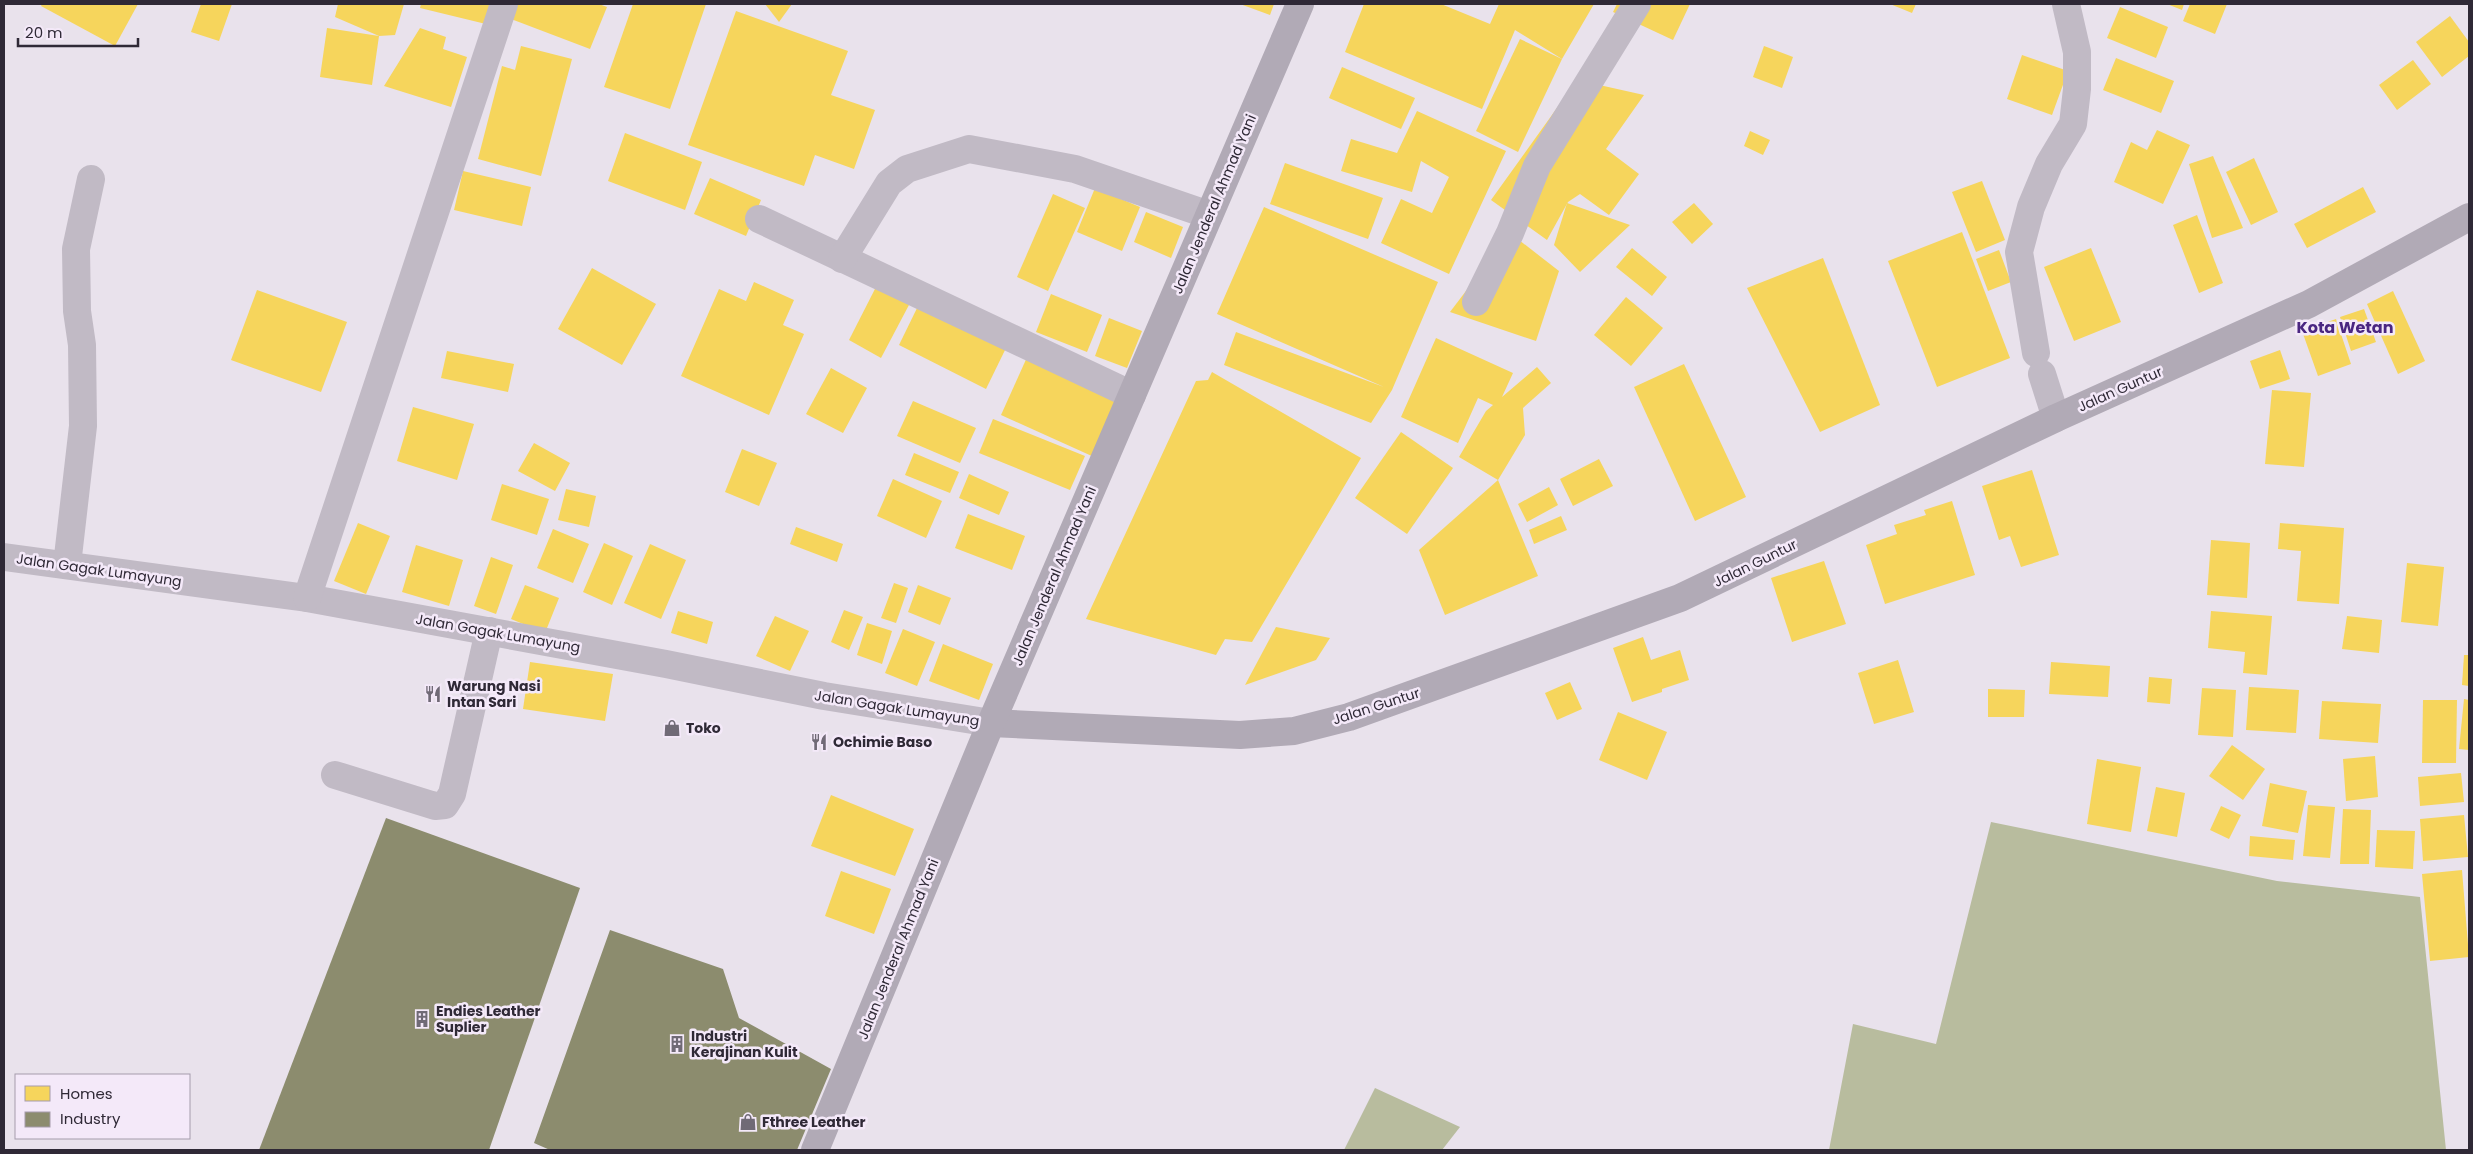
<svg xmlns="http://www.w3.org/2000/svg" width="2473" height="1154" font-family="Poppins,sans-serif">
	<style>
		.water { fill: #b8bc9e }
		.homes { fill: #f6d55c }
		.industry { fill: #8c8c6e }
		.lines { fill: none; stroke-linecap: round; stroke-linejoin: round }
		.street { stroke: #c1bac5; stroke-width: 28 }
		.secondary { stroke: #b1aab6; stroke-width: 28 }
		.labels { text-anchor: middle; stroke-width: 5; stroke-linejoin: round; paint-order: stroke }
		.street-label { font-size: 14px; fill: #2f2936; stroke: #f4e9f9 }
		.poi-label { font-size: 14px; font-weight: bold; fill: #2f2936; stroke: #f4e9f9; text-anchor: start }
		.quarter-label { font-size: 16px; font-weight: bold; fill: #4a2681; stroke: #f4e9f9 }
	</style>
	<rect width="100%" height="100%" fill="#e9e2ec"/>
	<g class="water">
		<polygon points="1991,822 2277,881 2420,897 2446,1150 1829,1150 1853,1024 1936,1044"/>
		<polygon points="1375,1088 1460,1127 1442,1150 1344,1150"/>
	</g>
	<g class="homes">
		<polygon points="42,4 138,4 115,46 41,6"/>
		<polygon points="201,4 232,4 219,41 191,32"/>
		<polygon points="338,4 404,4 395,35 379,36 335,17"/>
		<polygon points="421,4 496,4 490,25 420,8"/>
		<polygon points="517,4 599,4 607,7 590,49 511,19"/>
		<polygon points="633,4 706,4 670,109 604,87"/>
		<polygon points="765,4 792,4 779,22"/>
		<polygon points="1240,4 1274,4 1270,15"/>
		<polygon points="1364,4 1441,4 1490,24 1499,4 1594,4 1562,59 1515,30 1482,109 1345,52"/>
		<polygon points="1617,4 1690,4 1673,40 1613,12"/>
		<polygon points="1890,4 1916,4 1912,13"/>
		<polygon points="2167,4 2184,4 2182,10"/>
		<polygon points="2190,4 2227,4 2215,34 2183,21"/>
		<polygon points="2120,7 2168,27 2156,58 2107,38"/>
		<polygon points="736,11 848,51 831,95 875,110 854,169 815,155 804,186 688,145"/>
		<polygon points="2450,16 2469,42 2469,56 2442,77 2416,42"/>
		<polygon points="327,28 379,36 372,85 320,77"/>
		<polygon points="420,28 446,37 443,49 467,57 451,107 384,86"/>
		<polygon points="1520,39 1562,59 1518,152 1476,131"/>
		<polygon points="521,46 572,59 541,176 478,159 502,66 515,70"/>
		<polygon points="1764,46 1793,57 1782,88 1753,77"/>
		<polygon points="2022,55 2068,71 2052,115 2007,99"/>
		<polygon points="2116,58 2174,81 2161,113 2103,90"/>
		<polygon points="2413,60 2431,84 2397,110 2379,85"/>
		<polygon points="1342,67 1415,98 1401,129 1329,98"/>
		<polygon points="1577,80 1644,95 1606,149 1639,174 1609,215 1580,194 1568,202 1547,240 1491,200"/>
		<polygon points="1417,111 1506,151 1449,274 1381,243 1401,199 1432,213 1449,177 1421,161 1412,192 1341,171 1351,139 1397,153"/>
		<polygon points="2157,130 2190,145 2163,204 2114,182 2131,142 2147,150"/>
		<polygon points="1750,131 1770,140 1763,155 1744,146"/>
		<polygon points="625,133 702,162 685,210 608,181"/>
		<polygon points="2213,156 2243,228 2212,238 2189,164"/>
		<polygon points="2254,158 2278,212 2251,225 2226,172"/>
		<polygon points="1285,163 1383,198 1368,239 1270,204"/>
		<polygon points="463,171 531,187 522,226 454,210"/>
		<polygon points="710,178 761,200 746,236 694,214"/>
		<polygon points="1982,181 2005,240 1976,252 1952,192"/>
		<polygon points="2363,187 2376,212 2307,248 2294,224"/>
		<polygon points="1095,188 1140,207 1122,251 1077,232"/>
		<polygon points="1053,194 1085,208 1048,291 1017,277"/>
		<polygon points="1567,203 1630,225 1580,272 1554,245"/>
		<polygon points="1694,203 1713,224 1692,244 1672,222"/>
		<polygon points="1264,207 1438,282 1392,390 1371,423 1224,365 1236,332 1384,387 1217,314"/>
		<polygon points="1146,212 1183,227 1171,258 1134,242"/>
		<polygon points="2197,215 2223,283 2199,293 2173,225"/>
		<polygon points="1962,232 2010,358 1937,387 1888,261"/>
		<polygon points="1510,233 1559,271 1536,341 1450,312"/>
		<polygon points="1632,248 1667,277 1652,296 1616,267"/>
		<polygon points="2091,248 2121,322 2074,341 2044,267"/>
		<polygon points="1999,250 2011,282 1988,291 1976,259"/>
		<polygon points="1823,258 1880,405 1820,432 1747,288"/>
		<polygon points="592,268 656,304 622,365 558,329"/>
		<polygon points="754,282 794,300 783,325 804,334 769,415 681,376 719,289 746,301"/>
		<polygon points="877,285 910,303 881,358 849,340"/>
		<polygon points="257,290 347,322 321,392 231,360"/>
		<polygon points="2393,291 2425,361 2398,374 2367,304"/>
		<polygon points="1051,294 1102,315 1087,352 1036,332"/>
		<polygon points="1626,297 1663,328 1631,366 1594,335"/>
		<polygon points="920,302 1007,346 986,389 899,345"/>
		<polygon points="2364,309 2376,342 2351,351 2340,317"/>
		<polygon points="1109,318 1142,331 1127,368 1095,356"/>
		<polygon points="2336,319 2351,364 2318,376 2302,331"/>
		<polygon points="1436,338 1513,373 1502,397 1537,367 1551,383 1523,408 1525,435 1498,480 1459,457 1486,411 1493,405 1478,398 1458,443 1401,417"/>
		<polygon points="2280,350 2290,379 2260,389 2250,361"/>
		<polygon points="447,351 514,364 508,392 441,378"/>
		<polygon points="1028,355 1121,397 1094,457 1001,415"/>
		<polygon points="1684,364 1746,497 1695,521 1634,387"/>
		<polygon points="831,368 867,388 843,433 806,414"/>
		<polygon points="1212,372 1361,458 1252,642 1225,639 1216,655 1086,619 1196,381 1208,380"/>
		<polygon points="2272,390 2311,393 2304,467 2265,464"/>
		<polygon points="913,401 976,428 960,463 897,436"/>
		<polygon points="413,407 474,424 457,480 397,461"/>
		<polygon points="993,419 1085,456 1070,490 979,453"/>
		<polygon points="1401,432 1453,468 1407,534 1355,498"/>
		<polygon points="534,443 570,463 555,491 518,471"/>
		<polygon points="742,449 777,463 759,506 725,492"/>
		<polygon points="914,453 959,472 950,493 905,475"/>
		<polygon points="1599,459 1613,486 1573,506 1560,479"/>
		<polygon points="2032,470 2059,555 2021,567 2010,536 1999,540 1982,486"/>
		<polygon points="969,474 1009,492 999,515 959,498"/>
		<polygon points="893,479 942,501 926,538 877,516"/>
		<polygon points="1498,480 1538,576 1445,615 1419,550"/>
		<polygon points="502,484 549,499 537,535 491,520"/>
		<polygon points="1549,487 1558,505 1527,522 1518,504"/>
		<polygon points="566,489 596,496 589,527 558,520"/>
		<polygon points="1952,501 1975,575 1885,604 1866,545 1897,534 1894,525 1926,515 1924,510"/>
		<polygon points="968,514 1025,536 1012,570 955,548"/>
		<polygon points="1561,516 1567,530 1534,544 1529,530"/>
		<polygon points="358,523 390,536 366,594 334,581"/>
		<polygon points="2280,523 2344,528 2339,604 2297,601 2301,551 2278,549"/>
		<polygon points="796,527 843,544 837,562 790,544"/>
		<polygon points="553,529 589,544 573,583 537,568"/>
		<polygon points="2211,540 2250,543 2247,598 2207,595"/>
		<polygon points="604,543 633,556 612,605 583,592"/>
		<polygon points="650,544 686,560 661,619 624,603"/>
		<polygon points="416,545 463,560 449,606 402,592"/>
		<polygon points="491,557 513,565 496,614 474,606"/>
		<polygon points="1824,561 1846,624 1792,642 1771,578"/>
		<polygon points="2407,563 2444,567 2438,626 2401,622"/>
		<polygon points="894,583 908,588 896,623 881,618"/>
		<polygon points="525,585 559,598 545,633 511,619"/>
		<polygon points="918,585 951,598 940,625 908,612"/>
		<polygon points="844,610 863,617 849,650 831,642"/>
		<polygon points="678,611 713,622 707,644 671,633"/>
		<polygon points="2211,611 2272,616 2267,675 2243,673 2245,652 2208,648"/>
		<polygon points="775,616 809,631 790,671 756,656"/>
		<polygon points="2347,616 2382,620 2379,653 2342,649"/>
		<polygon points="867,623 892,631 882,664 857,655"/>
		<polygon points="1276,627 1330,638 1316,660 1245,685"/>
		<polygon points="903,629 935,642 917,686 885,673"/>
		<polygon points="1643,637 1651,660 1680,650 1689,680 1662,689 1662,692 1632,702 1613,648"/>
		<polygon points="943,644 993,664 979,700 929,681"/>
		<polygon points="2464,655 2469,655 2469,686 2462,685"/>
		<polygon points="1898,660 1914,712 1874,724 1858,673"/>
		<polygon points="530,662 613,674 605,721 523,709"/>
		<polygon points="2051,662 2110,666 2108,697 2049,694"/>
		<polygon points="2149,677 2172,679 2170,704 2147,702"/>
		<polygon points="1570,682 1582,709 1557,720 1545,693"/>
		<polygon points="2249,687 2299,690 2296,733 2246,730"/>
		<polygon points="2202,688 2236,690 2233,737 2198,735"/>
		<polygon points="1988,689 2025,690 2024,717 1988,717"/>
		<polygon points="2464,699 2469,700 2469,750 2459,749"/>
		<polygon points="2423,700 2457,700 2456,763 2422,763"/>
		<polygon points="2322,701 2381,704 2378,743 2319,739"/>
		<polygon points="1618,712 1667,732 1647,780 1599,760"/>
		<polygon points="2232,745 2265,769 2243,800 2209,776"/>
		<polygon points="2375,756 2378,797 2346,801 2343,759"/>
		<polygon points="2097,759 2141,767 2131,832 2087,824"/>
		<polygon points="2461,773 2464,802 2420,806 2418,777"/>
		<polygon points="2270,783 2307,791 2298,833 2262,826"/>
		<polygon points="2156,787 2185,793 2177,837 2147,831"/>
		<polygon points="831,795 914,829 895,876 811,846"/>
		<polygon points="2308,805 2335,807 2330,858 2303,856"/>
		<polygon points="2221,806 2241,815 2229,839 2210,830"/>
		<polygon points="2343,809 2371,810 2369,864 2340,864"/>
		<polygon points="2464,815 2468,857 2423,861 2420,819"/>
		<polygon points="2377,830 2415,831 2413,869 2375,867"/>
		<polygon points="2250,836 2295,840 2293,860 2249,856"/>
		<polygon points="2462,870 2469,957 2430,961 2422,874"/>
		<polygon points="841,871 891,889 874,934 825,916"/>
	</g>
	<g class="industry">
		<polygon points="386,818 580,888 489,1150 259,1150"/>
		<polygon points="610,930 723,969 739,1018 831,1069 797,1150 550,1150 534,1143"/>
	</g>
	<g class="lines">
		<g class="street">
			<polyline points="759,219 1132,395"/>
			<polyline points="842,259 889,183 907,169 969,149 1075,169 1209,215"/>
			<polyline points="1476,302 1510,233 1537,166 1637,4"/>
			<polyline points="2036,353 2019,252 2031,207 2049,164 2073,124 2077,89 2077,52 2066,4"/>
			<polyline points="2042,374 2056,418"/>
			<polyline points="4,557 307,598 666,664 824,696 991,723"/>
			<polyline points="67,565 83,426 82,345 77,311 76,249 91,179"/>
			<polyline points="307,598 504,4"/>
			<polyline points="335,775 435,806 445,805 452,794 489,631"/>
		</g>
		<g class="secondary">
			<polyline points="991,723 1240,735 1294,731 1349,717 1680,598 2056,418 2309,304 2469,217"/>
			<polyline points="815,1150 991,723 1300,4"/>
		</g>
	</g>
	<defs>
		<g id="restaurant-bare" transform="scale(1.35)"><path d="M-5-6h1v4h1v-4h1v4h1v-4h1v5L-1.5 .5V6h-2V.5L-5-1ZM5-6V6H3V1.5H1.5Q1.5-4 5-6Z" fill="#706a76" stroke="#f4e9f9" stroke-width="2.5" paint-order="stroke"/></g>
		<g id="shop-bare" transform="scale(1.35)"><path d="M-5-2.5h2.3a2.7 3.5 0 0 1 5.4 0H5L5.5 6h-11ZM-1.5-2.5h3a1.5 2.3 0 0 0-3 0Z" fill="#706a76" stroke="#f4e9f9" stroke-width="2.5" paint-order="stroke"/></g>
		<g id="building-bare" transform="scale(1.35)"><path d="M-4-6H4V6H1V3H-1V6H-4ZM-2.5-4.3h1.7v1.8h-1.7ZM.8-4.3h1.7v1.8H.8ZM-2.5-1h1.7V.8h-1.7ZM.8-1h1.7V.8H.8Z" fill="#706a76" stroke="#f4e9f9" stroke-width="2.5" paint-order="stroke"/></g>
	</defs>
	<g fill-rule="evenodd">
		<use href="#restaurant-bare" x="433" y="694"/>
		<use href="#shop-bare" x="672" y="728"/>
		<use href="#restaurant-bare" x="819" y="742"/>
		<use href="#building-bare" x="422" y="1019"/>
		<use href="#building-bare" x="677" y="1044"/>
		<use href="#shop-bare" x="748" y="1122"/>
	</g>
	<g class="labels">
		<g class="street-label">
			<text transform="translate(1214 204) rotate(-67)" y="5">Jalan Jenderal Ahmad Yani</text>
			<text transform="translate(2120 389) rotate(-24)" y="5">Jalan Guntur</text>
			<text transform="translate(1755 563) rotate(-26)" y="5">Jalan Guntur</text>
			<text transform="translate(99 570) rotate(8)" y="5">Jalan Gagak Lumayung</text>
			<text transform="translate(1054 576) rotate(-67)" y="5">Jalan Jenderal Ahmad Yani</text>
			<text transform="translate(498 633) rotate(10)" y="5">Jalan Gagak Lumayung</text>
			<text transform="translate(1376 706) rotate(-18)" y="5">Jalan Guntur</text>
			<text transform="translate(897 708) rotate(9)" y="5">Jalan Gagak Lumayung</text>
			<text transform="translate(898 949) rotate(-68)" y="5">Jalan Jenderal Ahmad Yani</text>
		</g>
		<g class="poi-label">
			<text x="447" y="691">Warung Nasi<tspan x="447" dy="16">Intan Sari</tspan></text>
			<text x="686" y="733">Toko</text>
			<text x="833" y="747">Ochimie Baso</text>
			<text x="436" y="1016">Endies Leather<tspan x="436" dy="16">Suplier</tspan></text>
			<text x="691" y="1041">Industri<tspan x="691" dy="16">Kerajinan Kulit</tspan></text>
			<text x="762" y="1127">Fthree Leather</text>
		</g>
		<g class="quarter-label">
			<text x="2345" y="333">Kota Wetan</text>
		</g>
	</g>
	<rect width="2473" height="1154" fill="none" stroke="#2f2936" stroke-width="10"/>
	<rect x="15" y="1074" width="175" height="65" fill="#f4e9f9" stroke="#a59cab"/>
	<rect x="25" y="1086" width="25" height="15" fill="#f6d55c" stroke="#a59cab"/>
	<text x="60" y="1099" font-size="15" fill="#2f2936">Homes</text>
	<rect x="25" y="1112" width="25" height="15" fill="#8c8c6e" stroke="#a59cab"/>
	<text x="60" y="1124" font-size="15" fill="#2f2936">Industry</text>
	<path d="M18 38v8h120v-8" fill="none" stroke="#2f2936" stroke-width="2.5"/>
	<text x="25" y="38" font-size="15" fill="#2f2936" stroke="#f4e9f9" stroke-width="4" paint-order="stroke">20 m</text>
</svg>
